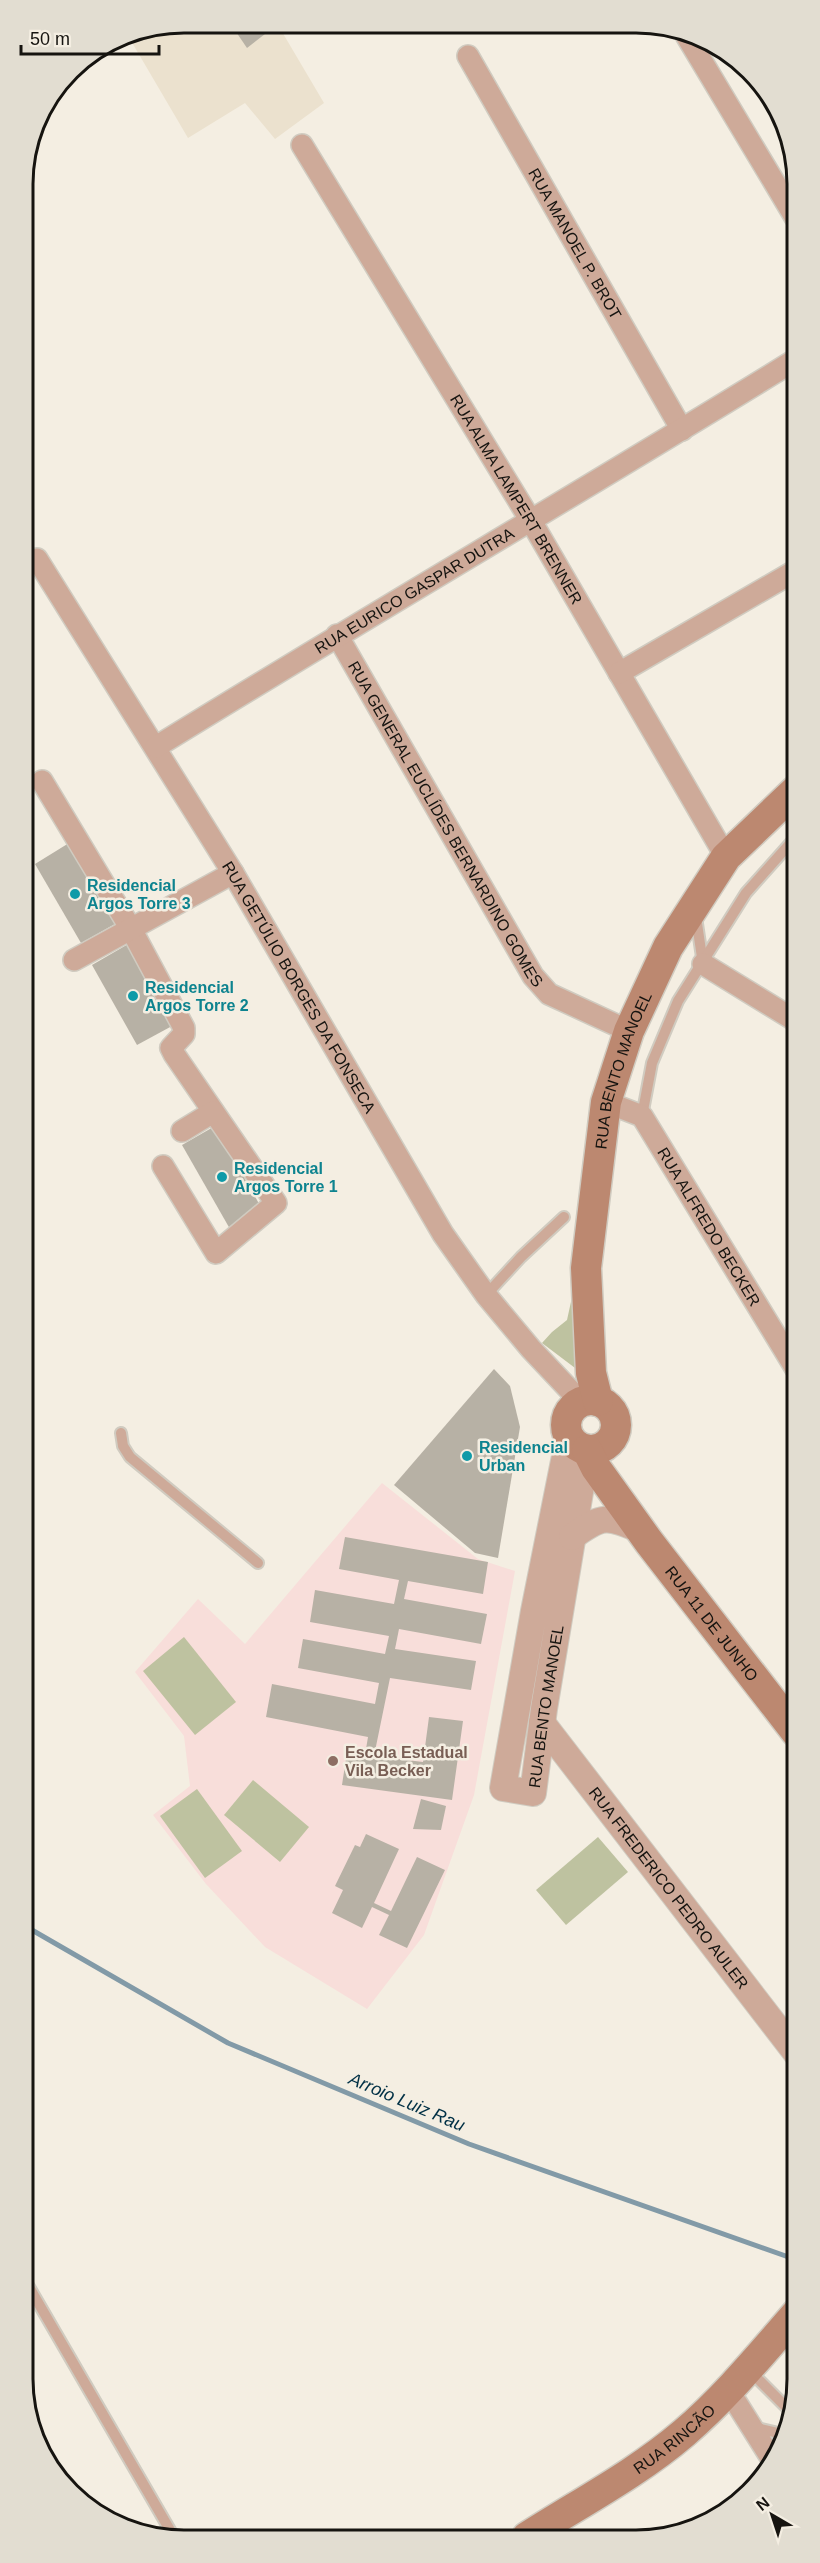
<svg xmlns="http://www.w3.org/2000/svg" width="820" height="2563" font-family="Arial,sans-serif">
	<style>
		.built { fill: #ebe1ce }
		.education { fill: #f8deda }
		.green { fill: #bec2a0 }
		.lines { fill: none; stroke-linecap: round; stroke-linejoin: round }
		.stream { stroke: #829aa7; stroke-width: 5 }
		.building { fill: #b7b1a5 }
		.service-casing { stroke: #d0cbc0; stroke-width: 14 }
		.minor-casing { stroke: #d0cbc0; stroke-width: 24 }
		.tertiary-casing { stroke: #d0cbc0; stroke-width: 28 }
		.secondary-casing { stroke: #d0cbc0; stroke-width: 33 }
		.service { stroke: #ceaa99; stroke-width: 10 }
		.minor { stroke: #ceaa99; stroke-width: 21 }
		.tertiary { stroke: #ceaa99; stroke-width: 26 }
		.secondary { stroke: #bc8870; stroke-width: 30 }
		.culture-dot { fill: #0f9aa8; stroke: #f4eee2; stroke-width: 2 }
		.education-dot { fill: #8d6e63; stroke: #f4eee2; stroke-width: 2 }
		.labels { text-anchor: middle; stroke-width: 5; stroke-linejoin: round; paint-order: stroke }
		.street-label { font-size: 16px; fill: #161410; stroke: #f4eee2 }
		.culture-label { font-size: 16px; font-weight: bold; fill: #0d838f; stroke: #f4eee2; text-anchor: start }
		.education-label { font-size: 16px; font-weight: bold; fill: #785e54; stroke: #f4eee2; text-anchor: start }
		.water-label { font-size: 18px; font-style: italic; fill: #003045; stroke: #f4eee2 }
		.rim { fill: none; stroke: #161410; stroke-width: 3 }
	</style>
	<rect width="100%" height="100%" fill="#f4eee2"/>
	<polygon class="built" points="184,23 280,23 278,25 324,103 275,139 245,103 188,138 127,34"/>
	<polygon class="education" points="382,1483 478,1559 515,1571 474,1795 424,1935 367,2009 265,1947 206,1884 153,1815 190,1786 184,1736 135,1672 198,1599 245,1644"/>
	<g class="green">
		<polygon points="574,1288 583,1374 542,1343 552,1332 567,1320"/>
		<polygon points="184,1637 236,1702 195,1735 143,1671"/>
		<polygon points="253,1780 309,1827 280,1862 224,1815"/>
		<polygon points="197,1789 242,1851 205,1878 160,1816"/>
		<polygon points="598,1837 628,1872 566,1925 536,1890"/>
	</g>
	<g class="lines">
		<polyline class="stream" points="25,1926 228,2043 469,2144 797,2260"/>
	</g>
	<g class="building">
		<polygon points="230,23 277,23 278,24 247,48"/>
		<polygon points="69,843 115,924 81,943 35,864"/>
		<polygon points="130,943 172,1026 137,1045 92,965"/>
		<polygon points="215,1126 262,1209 230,1229 182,1145"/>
		<polygon points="494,1369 510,1386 520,1427 498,1558 475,1553 394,1485"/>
		<polygon points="345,1537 488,1562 483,1594 408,1581 404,1599 487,1614 481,1644 399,1629 395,1649 476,1661 471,1690 390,1678 374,1756 423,1762 429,1717 463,1721 452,1800 342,1785 347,1752 365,1755 368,1737 266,1717 272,1684 375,1704 379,1683 298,1668 303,1639 385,1654 389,1636 310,1622 315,1590 394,1604 399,1580 339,1569"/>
		<polygon points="421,1799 446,1806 441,1830 413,1829"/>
		<polygon points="366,1834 399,1849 374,1903 391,1911 417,1857 445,1870 407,1948 379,1935 389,1915 372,1907 362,1928 332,1913 343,1890 335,1886 355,1845 360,1847"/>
	</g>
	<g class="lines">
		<g class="service-casing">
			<g id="service">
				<polyline points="696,917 703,964"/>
				<polyline points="642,1116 652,1063 678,1001 746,893 795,838"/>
				<polyline points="486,1295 521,1257 564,1217"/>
				<polyline points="121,1433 123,1446 130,1457 258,1563"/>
				<polyline points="25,2280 174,2537"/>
				<polyline points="750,2371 792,2413"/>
				<polyline points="752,2427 787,2435"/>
			</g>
		</g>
		<g class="minor-casing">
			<g id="minor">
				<polyline points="686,35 795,217"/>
				<path id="s1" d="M468,56l214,374"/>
				<path id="s2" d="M302,145l229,376 195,336"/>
				<path id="s3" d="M37,559l196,314 210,361 43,61 45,54 50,53"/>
				<path id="s4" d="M337,635l196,341 16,18 80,37"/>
				<polyline points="619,673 795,571"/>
				<path id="s5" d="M156,747c212,-131 427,-256 639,-387"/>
				<polyline points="42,781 131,929 184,1028 184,1034 171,1048 174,1054 276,1203 216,1253 163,1166"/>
				<polyline points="74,960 233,873"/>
				<polyline points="703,964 796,1021"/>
				<path id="s6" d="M606,1102l36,14 154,253"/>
				<polyline points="182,1131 213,1112"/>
				<polyline points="729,2391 773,2461"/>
			</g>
		</g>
		<g class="tertiary-casing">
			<g id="tertiary">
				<path id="s7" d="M569,1436l-35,175 -31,177 30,5 11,-84 43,-259"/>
				<path d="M572,1537c31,-23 35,-21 69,-7"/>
				<path id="s8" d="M542,1723l255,331"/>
			</g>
		</g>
		<g class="secondary-casing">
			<g id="secondary">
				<circle cx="591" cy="1425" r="25"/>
				<path id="s9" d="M598,1401l-7,-28 -5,-105 20,-166 23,-71 39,-84 58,-90 69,-66"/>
				<path id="s10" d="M587,1450l9,18 53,74 147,190"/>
				<path id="s11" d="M527,2537c53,-34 109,-63 157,-104 42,-36 77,-79 113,-120"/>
			</g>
		</g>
		<use href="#service" class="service"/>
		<use href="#minor" class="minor"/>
		<use href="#tertiary" class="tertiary"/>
		<use href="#secondary" class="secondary"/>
	</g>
	<g class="culture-dot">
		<circle cx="75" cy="894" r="6"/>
		<circle cx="133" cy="996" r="6"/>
		<circle cx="222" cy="1177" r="6"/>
		<circle cx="467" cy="1456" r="6"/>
	</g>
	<circle class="education-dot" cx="333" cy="1761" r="6"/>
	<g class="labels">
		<g class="street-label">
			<text dy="6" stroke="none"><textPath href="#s1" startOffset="216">RUA MANOEL P. BROT</textPath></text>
			<text dy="6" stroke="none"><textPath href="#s2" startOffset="414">RUA ALMA LAMPERT BRENNER</textPath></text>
			<text dy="6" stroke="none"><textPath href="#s5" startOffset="302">RUA EURICO GASPAR DUTRA</textPath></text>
			<text dy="6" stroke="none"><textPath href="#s4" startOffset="218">RUA GENERAL EUCLÍDES BERNARDINO GOMES</textPath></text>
			<text dy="6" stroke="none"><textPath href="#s3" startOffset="502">RUA GETÚLIO BORGES DA FONSECA</textPath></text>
			<text dy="6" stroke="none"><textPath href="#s9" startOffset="336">RUA BENTO MANOEL</textPath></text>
			<text dy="6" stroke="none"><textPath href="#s6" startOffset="168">RUA ALFREDO BECKER</textPath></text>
			<text dy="6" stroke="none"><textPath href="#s10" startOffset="214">RUA 11 DE JUNHO</textPath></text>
			<text dy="6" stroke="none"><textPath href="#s7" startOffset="476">RUA BENTO MANOEL</textPath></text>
			<text dy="6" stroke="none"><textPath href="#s8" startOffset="208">RUA FREDERICO PEDRO AULER</textPath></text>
			<text dy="6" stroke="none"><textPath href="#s11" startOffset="177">RUA RINCÃO</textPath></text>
		</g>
		<g class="culture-label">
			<text x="87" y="891">Residencial<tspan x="87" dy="18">Argos Torre 3</tspan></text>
			<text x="145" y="993">Residencial<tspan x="145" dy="18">Argos Torre 2</tspan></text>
			<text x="234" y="1174">Residencial<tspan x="234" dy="18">Argos Torre 1</tspan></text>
			<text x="479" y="1453">Residencial<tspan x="479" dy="18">Urban</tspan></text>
		</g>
		<g class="education-label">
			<text x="345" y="1758">Escola Estadual<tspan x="345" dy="18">Vila Becker</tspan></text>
		</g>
		<g class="water-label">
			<text transform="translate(407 2102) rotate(23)" y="6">Arroio Luiz Rau</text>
		</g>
	</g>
	<path d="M0 0H820V2563H0ZM184 33H636A151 151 0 0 1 787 184V2379A151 151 0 0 1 636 2530H184A151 151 0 0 1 33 2379V184A151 151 0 0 1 184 33Z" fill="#e2ddd1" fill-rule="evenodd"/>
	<path class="rim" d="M184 33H636A151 151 0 0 1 787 184V2379A151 151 0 0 1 636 2530H184A151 151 0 0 1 33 2379V184A151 151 0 0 1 184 33Z"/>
	<g transform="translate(772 2515) rotate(321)" stroke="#f4eee2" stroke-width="4.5" paint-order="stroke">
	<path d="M0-4.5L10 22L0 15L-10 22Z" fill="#161410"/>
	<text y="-9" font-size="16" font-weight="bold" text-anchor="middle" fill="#161410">N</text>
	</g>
	<path d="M21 45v9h138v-9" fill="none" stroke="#161410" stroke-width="3"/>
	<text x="30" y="45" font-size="18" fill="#161410" stroke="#f4eee2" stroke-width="4.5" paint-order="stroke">50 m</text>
</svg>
